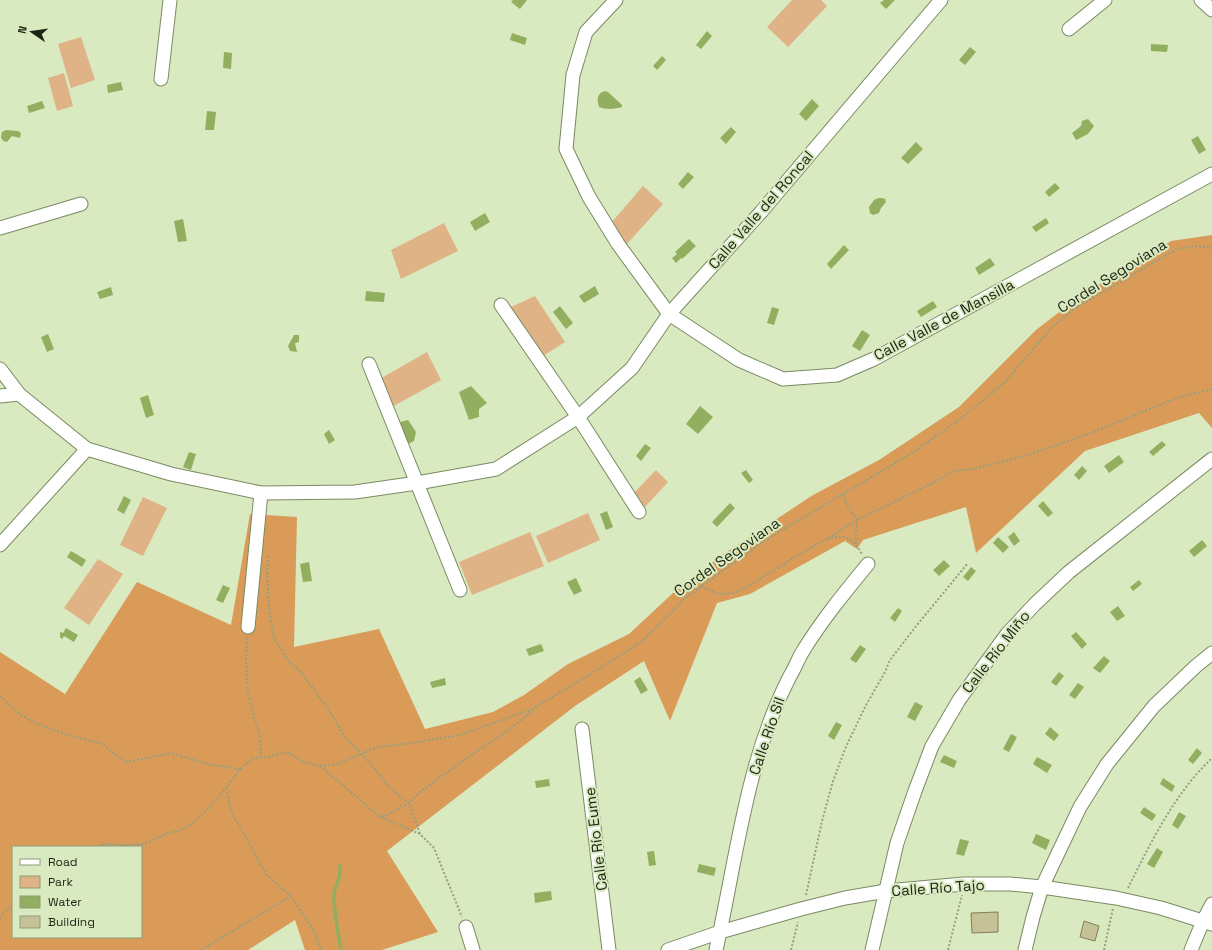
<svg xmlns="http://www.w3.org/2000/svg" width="1212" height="950" font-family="'Space Grotesk',sans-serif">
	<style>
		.green { fill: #e0b387 }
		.forest { fill: #da9b59; fill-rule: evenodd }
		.water { fill: #91af5e }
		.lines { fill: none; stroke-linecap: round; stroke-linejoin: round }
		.stream { stroke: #91af5e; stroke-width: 3.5 }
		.building { fill: #c4c296; stroke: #817f56 }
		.street-casing { stroke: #7a8a63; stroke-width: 15 }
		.path { stroke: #93a07f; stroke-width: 2; stroke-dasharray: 2 2; stroke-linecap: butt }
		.street { stroke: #fff; stroke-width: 13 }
		.labels { text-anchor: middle; stroke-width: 4; stroke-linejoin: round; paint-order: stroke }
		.street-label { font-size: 15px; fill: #1e2414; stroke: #d9eac0 }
	</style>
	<rect width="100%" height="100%" fill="#d9eac0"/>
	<g class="green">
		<polygon points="792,0 821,0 827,6 788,47 767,27"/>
		<polygon points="81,37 95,80 71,88 58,44"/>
		<polygon points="64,73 73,106 57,111 48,78"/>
		<polygon points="643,186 663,204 626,245 611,223"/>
		<polygon points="444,223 458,251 401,279 391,250"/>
		<polygon points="535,296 565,342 540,358 507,309"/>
		<polygon points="427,352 441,380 390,408 378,380"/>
		<polygon points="656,470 668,482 645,507 632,495"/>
		<polygon points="143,497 167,508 143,556 120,545"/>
		<polygon points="588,513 600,540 548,563 536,536"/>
		<polygon points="530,532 544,566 472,595 459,562"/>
		<polygon points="98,559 123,574 89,625 64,608"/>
	</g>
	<path class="forest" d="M1212,235v193l-13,-15 -114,38 -109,102 -10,-46 -103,33 -6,9 -12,-8 -95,53 -33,9 -47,118 -26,-60 -69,45 -188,145 51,81 -56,18h-77l-10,-30 -47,30h-248v-298l65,42 72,-112 94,43 19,-111 47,3 -3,130 85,-18 46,100 68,-17 31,-17 44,-31 61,-30 44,-41 49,-38 91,-60 66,-35 80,-53 77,-77 44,-34 91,-55zM13,847h128v90h-128z"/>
	<g class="water">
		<polygon points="513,0 527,0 520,9 511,2"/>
		<polygon points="884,0 895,0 886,9 880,3"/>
		<polygon points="707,31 712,36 701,49 696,45"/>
		<polygon points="512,33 527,38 525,45 510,40"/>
		<polygon points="1151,44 1168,45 1167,52 1151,51"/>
		<polygon points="970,47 976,52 965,65 959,60"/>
		<polygon points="224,52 232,53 231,69 223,68"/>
		<polygon points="662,56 666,60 657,70 653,66"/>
		<polygon points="121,82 123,90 108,93 107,85"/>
		<path d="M605,91l3,1 14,13v2c-7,2 -15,3 -23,0 -2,-7 -3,-13 6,-16z"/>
		<polygon points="812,99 819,106 806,121 799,114"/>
		<polygon points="42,101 45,108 29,113 27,106"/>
		<polygon points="207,111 216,112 214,130 205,130"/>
		<polygon points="1088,119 1094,126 1088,134 1076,140 1072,133 1081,126 1082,121"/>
		<polygon points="731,127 736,132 726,144 720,138"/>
		<polygon points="6,130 18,131 21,133 20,138 12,136 7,142 3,141 1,137 2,132"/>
		<polygon points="1198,136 1206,150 1199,154 1191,140"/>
		<polygon points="916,142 923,149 908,164 901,158"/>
		<polygon points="688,172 694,177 683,189 678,184"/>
		<polygon points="1055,183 1060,188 1049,197 1045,192"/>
		<polygon points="878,198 882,198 885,199 886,202 881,208 879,213 873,215 870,213 869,207 874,200"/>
		<polygon points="485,213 490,222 475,231 470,222"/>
		<polygon points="1046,218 1049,223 1036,232 1032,227"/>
		<polygon points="183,219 187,241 178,242 174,221"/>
		<polygon points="689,239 696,246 682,259 681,258 676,263 672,258 677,254 675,252"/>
		<polygon points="844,245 849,250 831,269 827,264"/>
		<polygon points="990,258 995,265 979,275 975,268"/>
		<polygon points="595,286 599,294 584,303 579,296"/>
		<polygon points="111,287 113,295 100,299 97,292"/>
		<polygon points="366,291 385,293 384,302 365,301"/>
		<polygon points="933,301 937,307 921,317 917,311"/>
		<polygon points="560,306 573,323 566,329 553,312"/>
		<polygon points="772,307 779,309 774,325 767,323"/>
		<polygon points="862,330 870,335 860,351 852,346"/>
		<polygon points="48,334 54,349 47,352 41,337"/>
		<polygon points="294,335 299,335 299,342 295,343 297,352 290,351 288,346"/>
		<polygon points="471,386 487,403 479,409 479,417 469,420 459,392"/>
		<polygon points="148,395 154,415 146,418 140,398"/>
		<polygon points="700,406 713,417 698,434 686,424"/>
		<polygon points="408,420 416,432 414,441 408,444 400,422"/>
		<polygon points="329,430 335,440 329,444 324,434"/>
		<polygon points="1162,441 1166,445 1153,456 1149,452"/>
		<polygon points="645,444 651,448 641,461 636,456"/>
		<polygon points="189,452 196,454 191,470 183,467"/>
		<polygon points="1119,455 1124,462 1109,473 1104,466"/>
		<polygon points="1082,466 1087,471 1079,480 1074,475"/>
		<polygon points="746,470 753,480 749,483 741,473"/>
		<polygon points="124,496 131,500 124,514 117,510"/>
		<polygon points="1043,501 1053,513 1048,517 1038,506"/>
		<polygon points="730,503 735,508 717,527 712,522"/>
		<polygon points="607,511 613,527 606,530 600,514"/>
		<polygon points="1014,532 1020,541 1014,546 1008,537"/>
		<polygon points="998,537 1009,547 1003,553 993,543"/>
		<polygon points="1202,540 1207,546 1194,557 1189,551"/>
		<polygon points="71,551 86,560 82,567 67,557"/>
		<polygon points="944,560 950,566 939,576 933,570"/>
		<polygon points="309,562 312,581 303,582 300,564"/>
		<polygon points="971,567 976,571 968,581 963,577"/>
		<polygon points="576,578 582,591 574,595 567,582"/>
		<polygon points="1139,580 1142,584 1133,591 1130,587"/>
		<polygon points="223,585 230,588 223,603 216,600"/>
		<polygon points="1118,606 1125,616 1117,621 1110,612"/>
		<polygon points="898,608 902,611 895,622 890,618"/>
		<polygon points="66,628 78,635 74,642 64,636 62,639 60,637 60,632 63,633"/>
		<polygon points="1076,632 1087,644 1082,649 1071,636"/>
		<polygon points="541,644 544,651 529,656 526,649"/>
		<polygon points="860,645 866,649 856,663 850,659"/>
		<polygon points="1104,656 1110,661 1100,673 1093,668"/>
		<polygon points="1059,672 1064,676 1056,686 1051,682"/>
		<polygon points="640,677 648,690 641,694 634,681"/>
		<polygon points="445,678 446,685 432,688 430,682"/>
		<polygon points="1078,683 1084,687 1075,699 1069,695"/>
		<polygon points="915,702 923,706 915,721 907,717"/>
		<polygon points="836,722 842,725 834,740 828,736"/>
		<polygon points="1050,727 1059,735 1054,741 1045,734"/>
		<polygon points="1011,734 1017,737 1009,752 1003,749"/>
		<polygon points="1197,748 1202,753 1193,764 1188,760"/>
		<polygon points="944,755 957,761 954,768 940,762"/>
		<polygon points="1037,757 1052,765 1047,773 1033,764"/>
		<polygon points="1163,778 1175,786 1172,792 1160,784"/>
		<polygon points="549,779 550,786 536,788 535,781"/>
		<polygon points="1144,807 1156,815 1152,821 1140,813"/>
		<polygon points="1179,812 1186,816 1178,829 1172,825"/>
		<polygon points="1036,834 1050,840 1046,850 1032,843"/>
		<polygon points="960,839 969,841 964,856 956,854"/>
		<polygon points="1157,848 1163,852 1154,868 1147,864"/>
		<polygon points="654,851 656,865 649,866 647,852"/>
		<polygon points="699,864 716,868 714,876 697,872"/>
		<polygon points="551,891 552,900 535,903 534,893"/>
	</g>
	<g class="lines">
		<path class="stream" d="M340,866c2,13 -6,19 -6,30 0,18 4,36 7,54"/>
	</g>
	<g class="building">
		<polygon points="998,912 998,932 972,933 971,913"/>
		<polygon points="1084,921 1099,926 1095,941 1080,937"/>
	</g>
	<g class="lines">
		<g class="street-casing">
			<g id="street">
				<polyline points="616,0 586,32 573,75 566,149 589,197 618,244 669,314 739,360 783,379 837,375 874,359 1212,174"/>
				<polyline points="1201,0 1212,10"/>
				<polyline points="1069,29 1105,0"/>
				<polyline points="161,79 170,0"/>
				<polyline points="0,228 81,204"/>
				<polyline points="501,305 578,417 639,512"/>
				<polyline points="369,364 460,590"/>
				<polyline points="0,369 19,394 87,449 171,474 261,493 355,492 417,483 496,469 578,417 632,368 669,314 761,212 941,0"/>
				<polyline points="0,396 19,394"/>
				<polyline points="0,545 87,449"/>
				<polyline points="248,627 261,493"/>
				<polyline points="582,729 609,950"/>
				<polyline points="466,927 473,950"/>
				<polyline points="668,950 720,932 801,909 845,898 886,891 964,884 1010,884 1042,887 1116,898 1161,908 1212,924"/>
				<path d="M716,950c21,-93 30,-189 74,-274 5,-8 8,-17 13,-25 19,-31 42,-59 65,-87"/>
				<polyline points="872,950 897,843 915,791 932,746 959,700 1007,634 1035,604 1069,572 1212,459"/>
				<polyline points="1025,950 1033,917 1042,887 1080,807 1107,764 1154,706 1196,666 1212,653"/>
				<polyline points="1191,950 1203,921 1212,904"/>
			</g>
		</g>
		<g class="path">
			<polyline points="843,494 848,507 857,520 856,544"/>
			<path d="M827,539c19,-6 26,0 35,15"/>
			<polyline points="268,556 267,571 269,607 274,638 290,663 301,672 329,710 344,736 371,764 388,786 409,803 420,834 434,848 462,917"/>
			<polyline points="701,586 719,594 734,593 750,585 795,557 825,540 857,520 937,481 953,471 973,469 1028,455 1091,433 1179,397 1212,389"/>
			<polyline points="247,638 246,660 248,693 255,721 260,734 261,757"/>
			<polyline points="0,696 21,715 35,723 68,735 103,744 114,754 127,762 171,753 207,764 240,769"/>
			<polyline points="320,766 379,816 420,834"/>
			<polyline points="226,788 232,814 246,837 266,874 291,896 315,933 321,950"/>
			<polyline points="379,816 385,816 409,803 421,791 473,754 510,729 536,708"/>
			<polyline points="98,847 104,844 128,845 144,844 168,833 182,830 193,823 211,806 243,766 253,759 261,757 268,757 287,752 304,762 320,766 337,764 378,747 411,743 460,735 532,709 604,666 645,639 684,599 767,539 912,453 959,420 1005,382 1052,327 1074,309 1177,249 1197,246 1212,248"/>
			<path d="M1128,888c19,-38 39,-79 67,-112 5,-6 11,-12 17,-18"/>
			<polyline points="806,895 822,821 833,781 845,749 865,707 885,672 890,660 917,625 968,563"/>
			<polyline points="0,918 5,911 13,905"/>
			<polyline points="201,950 291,896"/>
			<polyline points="791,950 798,922"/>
			<polyline points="948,950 962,895"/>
			<polyline points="1104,950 1113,908"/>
		</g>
		<use href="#street" class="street"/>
	</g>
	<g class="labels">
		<g class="street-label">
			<text transform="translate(761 210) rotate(-49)" y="5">Calle Valle del Roncal</text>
			<text transform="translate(1112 276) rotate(-32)" y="5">Cordel Segoviana</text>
			<text transform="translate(944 320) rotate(-28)" y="5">Calle Valle de Mansilla</text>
			<text transform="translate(727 557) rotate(-35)" y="5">Cordel Segoviana</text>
			<text transform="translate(996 652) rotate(-52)" y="5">Calle Río Miño</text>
			<text transform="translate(767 736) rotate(-71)" y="5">Calle Río Sil</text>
			<text transform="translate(596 839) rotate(-97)" y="5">Calle Río Eume</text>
			<text transform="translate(938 888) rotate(-4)" y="5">Calle Río Tajo</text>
		</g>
	</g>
	<rect x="12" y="846" width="130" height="92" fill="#d9eac0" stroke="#8e9b7b"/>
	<rect x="20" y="859" width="20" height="6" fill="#ffffff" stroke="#8e9b7b"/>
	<text x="48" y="866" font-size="12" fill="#1e2414">Road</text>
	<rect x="20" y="876" width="20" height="12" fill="#e0b387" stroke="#8e9b7b"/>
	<text x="48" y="886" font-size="12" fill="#1e2414">Park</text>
	<rect x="20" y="896" width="20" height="12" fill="#91af5e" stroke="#8e9b7b"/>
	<text x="48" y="906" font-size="12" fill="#1e2414">Water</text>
	<rect x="20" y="916" width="20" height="12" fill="#c4c296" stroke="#8e9b7b"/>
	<text x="48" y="926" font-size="12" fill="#1e2414">Building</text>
	<g transform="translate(32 32) rotate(283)" stroke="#d9eac0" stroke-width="3" paint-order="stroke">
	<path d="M0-3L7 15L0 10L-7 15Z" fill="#1e2414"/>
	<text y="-6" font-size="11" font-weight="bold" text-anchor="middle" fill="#1e2414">N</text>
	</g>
</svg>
